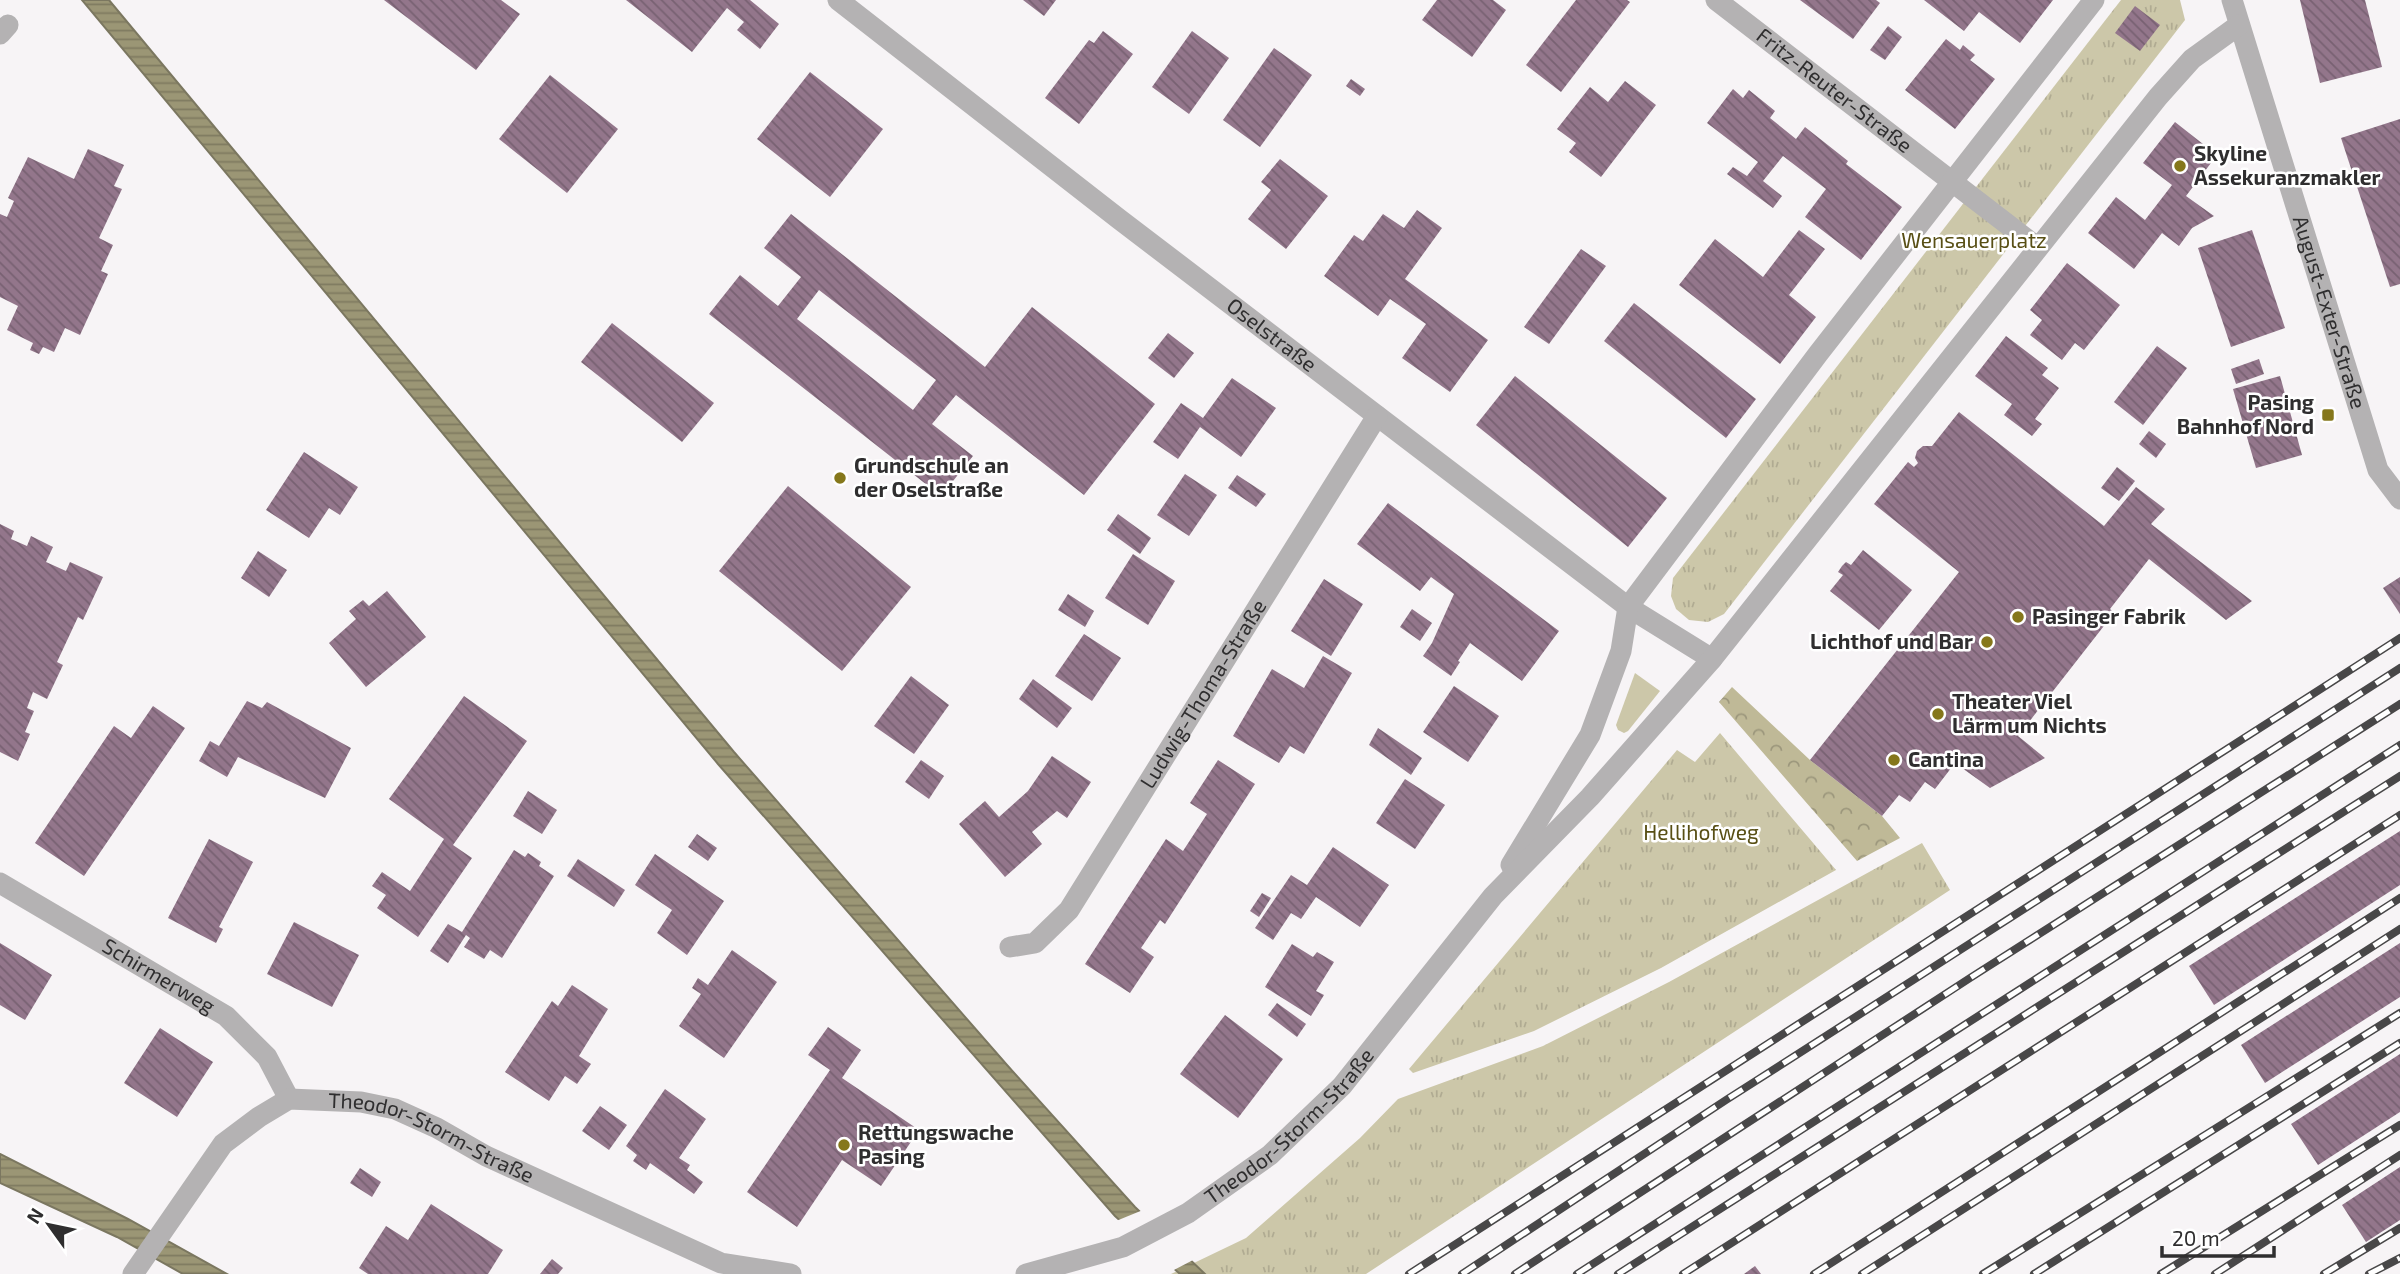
<svg xmlns="http://www.w3.org/2000/svg" width="2400" height="1274" font-family="'Exo 2',sans-serif">
	<style>
		.grass { fill: #ccc7a9 }
		.forest { fill: url(#forest-crowns) }
		.park { fill: url(#park-tufts) }
		.water { fill: url(#water-rules); stroke: #7b7760; stroke-width: 2 }
		.pier { fill: #f7f4f6 }
		.building { fill: url(#building-back-hatch); fill-rule: evenodd }
		.lines { fill: none; stroke-linecap: round; stroke-linejoin: round }
		.minor { stroke: #b4b2b3; stroke-width: 21 }
		.rail-casing { stroke: #484748; stroke-width: 8 }
		.rail { stroke: #fff; stroke-width: 5; stroke-dasharray: 16; stroke-linecap: butt }
		.poi-dot { fill: #85771b; stroke: #fff; stroke-width: 2.5 }
		.labels { text-anchor: middle; stroke-width: 5; stroke-linejoin: round; paint-order: stroke }
		.street-label { font-size: 21px; fill: #2f2e2f; stroke: #fff }
		.poi-label { font-size: 21px; font-weight: bold; fill: #2f2e2f; stroke: #fff; text-anchor: start }
		.park-label { font-size: 21px; fill: #584f15; stroke: #fff }
	</style>
	<defs>
		<pattern id="forest-crowns" width="20" height="18" patternUnits="userSpaceOnUse" patternTransform="scale(1.75)"><rect width="20" height="18" fill="#bfb997"/><path d="M2 6a3 3 0 1 1 6 0M12 15a3 3 0 1 1 6 0" fill="none" stroke="#9c977c"/></pattern>
		<pattern id="park-tufts" width="24" height="20" patternUnits="userSpaceOnUse" patternTransform="scale(1.75)"><rect width="24" height="20" fill="#ccc7a9"/><path d="M3 7l-1-3M5 7V3M7 7l1-3M15 17l-1-3M17 17v-4M19 17l1-3" fill="none" stroke="#b0ab92"/></pattern>
		<pattern id="water-rules" width="6" height="5" patternUnits="userSpaceOnUse" patternTransform="scale(1.75)"><rect width="6" height="5" fill="#9b9675"/><path d="M0 2.5h6" fill="none" stroke="#7f7b60"/></pattern>
		<pattern id="building-back-hatch" width="6" height="6" patternUnits="userSpaceOnUse" patternTransform="scale(1.75)"><rect width="6" height="6" fill="#93768b"/><path d="M-1 5l2 2M0 0l6 6M5-1l2 2" fill="none" stroke="#786172"/></pattern>
	</defs>
	<rect width="100%" height="100%" fill="#f7f4f6"/>
	<polygon class="grass" points="1635,673 1660,691 1628,731 1624,733 1618,730 1616,725"/>
	<polygon class="forest" points="1732,687 1810,760 1882,816 1900,838 1857,861 1719,702"/>
	<g class="park">
		<polygon points="2121,0 2180,0 2185,20 1724,614 1708,622 1689,620 1676,609 1671,596 1673,578"/>
		<polygon points="1720,733 1836,870 1661,968 1534,1031 1413,1073 1409,1069 1677,750 1695,762"/>
		<polygon points="1922,843 1950,890 1366,1274 1171,1274 1246,1238 1360,1138 1398,1099 1543,1046 1669,982"/>
	</g>
	<g class="water">
		<polygon points="82,0 109,0 734,752 1007,1065 1135,1207 1205,1274 1180,1274 1115,1216 718,764"/>
		<polygon points="0,1154 128,1219 227,1274 183,1274 117,1237 0,1183"/>
	</g>
	<polygon class="pier" points="1143,1210 1195,1259 1172,1271 1116,1221"/>
	<g class="building">
		<polygon points="384,0 501,0 520,14 476,70"/>
		<polygon points="626,0 750,0 779,24 760,49 737,30 744,22 727,8 692,52"/>
		<polygon points="1023,0 1056,0 1044,16"/>
		<polygon points="1437,0 1493,0 1506,10 1472,57 1422,20"/>
		<polygon points="1576,0 1627,0 1630,2 1561,92 1526,65"/>
		<polygon points="1800,0 1876,0 1880,3 1853,39"/>
		<polygon points="1924,0 2053,0 2020,43 1979,12 1964,31"/>
		<polygon points="2300,0 2365,0 2382,67 2320,83"/>
		<polygon points="2135,6 2160,25 2140,51 2115,33"/>
		<polygon points="1888,26 1902,37 1885,60 1870,50"/>
		<polygon points="1103,31 1133,54 1079,124 1045,98 1089,40 1094,43"/>
		<polygon points="1192,31 1229,58 1189,114 1152,87"/>
		<polygon points="1946,39 1960,50 1963,45 1975,55 1970,60 1995,79 1955,129 1905,90"/>
		<polygon points="1274,48 1312,75 1260,147 1223,120"/>
		<polygon points="810,72 883,129 830,197 757,139"/>
		<polygon points="550,75 618,129 567,193 499,139"/>
		<polygon points="1351,79 1365,89 1360,96 1346,86"/>
		<polygon points="1625,81 1656,105 1601,177 1569,152 1576,143 1557,129 1590,87 1608,102"/>
		<polygon points="1733,89 1743,98 1749,90 1775,111 1770,118 1796,139 1805,127 1848,161 1846,164 1902,207 1861,260 1805,217 1826,189 1783,156 1763,181 1782,196 1773,208 1727,174 1733,167 1747,176 1758,162 1707,123"/>
		<polygon points="2400,119 2400,284 2390,287 2341,138"/>
		<polygon points="2175,122 2217,155 2186,196 2214,216 2192,228 2179,246 2162,233 2134,269 2088,233 2116,197 2145,220 2172,185 2143,163"/>
		<polygon points="88,149 124,165 114,186 122,189 99,238 113,245 101,271 108,274 80,335 65,328 54,352 43,347 39,354 30,350 33,343 7,330 18,306 0,297 0,214 7,217 14,201 8,198 28,157 74,179"/>
		<polygon points="1280,159 1328,196 1286,249 1248,219 1271,190 1261,182"/>
		<polygon points="1417,210 1442,228 1405,279 1488,340 1450,392 1402,358 1426,324 1390,299 1378,316 1324,276 1354,235 1363,241 1383,214 1404,228"/>
		<path d="M791,214l194,153 47,-60 123,97 -71,91 -128,-100 -24,29 41,32 -32,40 -232,-182 31,-39 38,31 23,-29 -37,-29zM819,290l117,90 -23,30 -116,-91z"/>
		<polygon points="1799,230 1825,249 1789,295 1816,317 1780,364 1679,285 1715,239 1763,277"/>
		<polygon points="2252,230 2285,328 2231,347 2198,248"/>
		<polygon points="1581,249 1606,266 1549,344 1524,327"/>
		<polygon points="2067,263 2120,305 2084,350 2075,343 2062,360 2030,335 2042,320 2030,310"/>
		<polygon points="1634,303 1756,399 1726,438 1604,341"/>
		<polygon points="612,323 714,403 682,442 581,362"/>
		<polygon points="1168,333 1194,353 1174,378 1148,358"/>
		<polygon points="2006,336 2048,368 2042,375 2059,388 2035,419 2042,424 2032,436 2004,415 2012,404 1975,376"/>
		<polygon points="2157,346 2187,368 2143,425 2114,402"/>
		<polygon points="2259,359 2264,374 2236,384 2231,369"/>
		<polygon points="1515,376 1667,498 1628,547 1476,425"/>
		<polygon points="2280,376 2302,455 2256,468 2233,389"/>
		<polygon points="1232,378 1276,408 1241,457 1200,427 1178,459 1153,442 1181,403 1203,418"/>
		<polygon points="1959,412 2104,526 2136,487 2165,509 2151,524 2252,601 2226,620 2149,559 2110,609 2114,613 2018,736 2045,758 1990,788 1955,763 1935,789 1925,782 1910,802 1899,795 1882,816 1810,760 1959,572 1874,504 1908,462 1914,467 1918,463 1915,458 1917,451 1923,446 1932,446"/>
		<polygon points="2149,431 2166,444 2156,458 2139,444"/>
		<polygon points="304,452 358,487 340,515 329,508 309,538 266,510"/>
		<polygon points="2117,467 2135,481 2119,501 2101,488"/>
		<polygon points="1185,474 1217,495 1189,536 1157,515"/>
		<polygon points="1237,475 1266,494 1256,507 1228,488"/>
		<polygon points="788,486 911,587 842,671 719,571"/>
		<polygon points="1388,503 1559,631 1522,681 1470,643 1458,661 1460,662 1451,676 1423,656 1432,643 1454,594 1431,577 1420,591 1357,544"/>
		<polygon points="1118,514 1151,538 1140,554 1107,530"/>
		<polygon points="0,524 14,531 11,539 27,546 31,536 53,547 46,562 66,571 70,562 103,577 83,620 78,617 57,662 63,665 47,699 33,692 27,708 34,711 25,732 30,734 18,761 0,752"/>
		<polygon points="1863,550 1912,590 1879,630 1830,591 1843,575 1838,572 1842,566 1846,562 1851,565"/>
		<polygon points="258,551 287,570 269,597 241,578"/>
		<polygon points="1133,554 1175,581 1148,625 1105,598"/>
		<polygon points="2400,577 2400,614 2383,588"/>
		<polygon points="1324,579 1363,604 1331,656 1291,631"/>
		<polygon points="387,591 426,637 366,687 329,643 356,619 349,611 363,600 369,606"/>
		<polygon points="1068,594 1094,611 1085,627 1058,610"/>
		<polygon points="1412,609 1432,623 1420,641 1400,627"/>
		<polygon points="1084,634 1121,658 1092,701 1055,676"/>
		<polygon points="1323,656 1352,673 1304,754 1290,746 1279,763 1233,736 1272,669 1304,688"/>
		<polygon points="911,676 949,705 914,754 874,726"/>
		<polygon points="1033,679 1072,708 1057,728 1019,699"/>
		<polygon points="1454,686 1499,716 1468,762 1423,732"/>
		<polygon points="464,696 527,741 453,845 472,858 418,937 377,908 386,895 372,886 382,872 410,891 444,839 389,799"/>
		<polygon points="247,701 262,708 267,702 351,748 325,798 238,757 227,777 199,761 210,741 219,746"/>
		<polygon points="153,706 185,728 84,876 35,843 114,726 131,738"/>
		<polygon points="1378,728 1422,758 1411,775 1369,745"/>
		<polygon points="1052,756 1091,782 1067,818 1057,811 1032,832 1042,844 1005,877 959,824 985,801 999,817 1028,791"/>
		<polygon points="921,760 944,776 929,799 905,782"/>
		<polygon points="1218,760 1255,784 1165,924 1160,920 1141,948 1154,957 1130,993 1085,964 1166,839 1183,851 1207,814 1190,803"/>
		<polygon points="1405,779 1445,805 1415,849 1376,823"/>
		<polygon points="528,791 557,810 542,834 513,816"/>
		<polygon points="2400,831 2400,885 2214,1005 2189,966"/>
		<polygon points="697,834 717,848 708,861 688,847"/>
		<polygon points="209,839 253,862 219,927 223,929 216,943 168,918"/>
		<polygon points="1333,847 1389,885 1360,927 1316,897 1301,919 1291,913 1273,940 1255,928 1291,875 1307,885"/>
		<polygon points="514,850 525,857 528,853 541,862 539,866 554,876 502,958 490,950 484,959 464,947 470,938 466,935 448,963 430,951 448,924 462,932"/>
		<polygon points="655,854 724,901 687,955 657,933 672,910 635,885"/>
		<polygon points="578,859 625,890 614,907 567,876"/>
		<polygon points="1262,893 1271,898 1259,917 1250,911"/>
		<polygon points="294,922 359,955 332,1007 267,974"/>
		<polygon points="0,943 52,975 25,1020 0,1005"/>
		<polygon points="2400,943 2400,997 2265,1083 2241,1045"/>
		<polygon points="1292,944 1313,957 1317,952 1334,962 1316,991 1324,995 1311,1016 1265,987"/>
		<polygon points="732,950 777,982 724,1058 679,1026 701,994 692,988 698,978 708,985"/>
		<polygon points="572,985 608,1009 579,1056 591,1064 577,1084 565,1076 549,1101 505,1072 552,1001 558,1006"/>
		<polygon points="1277,1003 1306,1024 1297,1037 1268,1015"/>
		<polygon points="1225,1015 1283,1059 1238,1118 1180,1074"/>
		<polygon points="828,1027 861,1050 842,1078 919,1130 881,1186 842,1160 797,1227 747,1192 830,1070 808,1055"/>
		<polygon points="160,1028 213,1062 177,1117 124,1083"/>
		<polygon points="2400,1054 2400,1112 2318,1165 2291,1124"/>
		<polygon points="665,1089 706,1119 679,1158 690,1165 687,1170 703,1182 694,1194 650,1163 646,1170 633,1161 637,1155 626,1146"/>
		<polygon points="600,1106 627,1125 609,1150 582,1131"/>
		<polygon points="2400,1167 2400,1220 2366,1242 2342,1205"/>
		<polygon points="360,1168 381,1182 372,1197 350,1183"/>
		<polygon points="431,1204 503,1250 488,1274 368,1274 359,1268 386,1226 408,1240"/>
		<polygon points="552,1259 563,1268 558,1274 540,1274"/>
		<polygon points="1755,1266 1761,1274 1744,1274"/>
	</g>
	<g class="lines">
		<g class="minor">
			<path id="s1" d="M838,0l281,219 509,388 84,52"/>
			<path id="s2" d="M1716,0l321,247"/>
			<path id="s3" d="M2232,0l146,470 22,29"/>
			<polyline points="0,34 8,25"/>
			<polyline points="1511,865 1590,735 1621,651 1628,607 1818,354 2094,0"/>
			<path id="s4" d="M0,883l226,133 41,41 22,42"/>
			<path id="s5" d="M1010,947l25,-4 34,-33 308,-494"/>
			<path id="s6" d="M133,1274l90,-130 36,-27 30,-18 72,3 34,7 42,19 49,28 235,107 70,11"/>
			<path id="s7" d="M1026,1274l97,-27 65,-34 82,-58 72,-69 151,-190 97,-99 122,-138 446,-562 34,-38 47,-34"/>
		</g>
		<g class="rail-casing">
			<g id="rail">
				<polyline points="1409,1274 2400,638"/>
				<polyline points="1462,1274 1726,1100 2400,668"/>
				<polyline points="1515,1274 1970,978 2400,704"/>
				<polyline points="1577,1274 2400,745"/>
				<polyline points="1618,1274 2400,776"/>
				<polyline points="1683,1274 2400,815"/>
				<polyline points="1814,1274 2400,898"/>
				<polyline points="1862,1274 2400,929"/>
				<polyline points="1983,1274 2400,1013"/>
				<polyline points="2034,1274 2400,1043"/>
				<polyline points="2161,1274 2400,1125"/>
				<polyline points="2215,1274 2400,1155"/>
				<polyline points="2324,1274 2400,1228"/>
				<polyline points="2369,1274 2400,1258"/>
			</g>
		</g>
		<use href="#rail" class="rail"/>
	</g>
	<g class="poi-dot">
		<circle cx="2180" cy="166" r="7"/>
		<rect x="2321" y="408" width="14" height="14" rx="3.5"/>
		<circle cx="840" cy="478" r="7"/>
		<circle cx="2018" cy="617" r="7"/>
		<circle cx="1987" cy="642" r="7"/>
		<circle cx="1938" cy="714" r="7"/>
		<circle cx="1894" cy="760" r="7"/>
		<circle cx="844" cy="1145" r="7"/>
	</g>
	<g class="labels">
		<g class="street-label">
			<text dy="7" stroke="none"><textPath href="#s2" startOffset="149">Fritz-Reuter-Straße</textPath></text>
			<text dy="7" stroke="none"><textPath href="#s3" startOffset="327">August-Exter-Straße</textPath></text>
			<text dy="7" stroke="none"><textPath href="#s1" startOffset="548">Oselstraße</textPath></text>
			<text dy="7" stroke="none"><textPath href="#s5" startOffset="327">Ludwig-Thoma-Straße</textPath></text>
			<text dy="7" stroke="none"><textPath href="#s4" startOffset="184">Schirmerweg</textPath></text>
			<text dy="7" stroke="none"><textPath href="#s7" startOffset="308">Theodor-Storm-Straße</textPath></text>
			<text dy="7" stroke="none"><textPath href="#s6" startOffset="388">Theodor-Storm-Straße</textPath></text>
		</g>
		<g class="poi-label">
			<text x="2194" y="161">Skyline<tspan x="2194" dy="24">Assekuranzmakler</tspan></text>
			<text x="2314" y="410" text-anchor="end">Pasing<tspan x="2314" dy="24">Bahnhof Nord</tspan></text>
			<text x="854" y="473">Grundschule an<tspan x="854" dy="24">der Oselstraße</tspan></text>
			<text x="2032" y="624">Pasinger Fabrik</text>
			<text x="1973" y="649" text-anchor="end">Lichthof und Bar</text>
			<text x="1952" y="709">Theater Viel<tspan x="1952" dy="24">Lärm um Nichts</tspan></text>
			<text x="1908" y="767">Cantina</text>
			<text x="858" y="1140">Rettungswache<tspan x="858" dy="24">Pasing</tspan></text>
		</g>
		<g class="park-label">
			<text x="1974" y="248">Wensauerplatz</text>
			<text x="1701" y="840">Hellihofweg</text>
		</g>
	</g>
	<g transform="translate(49 1225) rotate(303)" stroke="#ffffff" stroke-width="5" paint-order="stroke">
	<path d="M0-5L12 26L0 18L-12 26Z" fill="#2f2e2f"/>
	<text y="-10" font-size="19" font-weight="bold" text-anchor="middle" fill="#2f2e2f">N</text>
	</g>
	<path d="M2162 1246v10h112v-10" fill="none" stroke="#2f2e2f" stroke-width="3.5"/>
	<text x="2172" y="1246" font-size="21" fill="#2f2e2f" stroke="#ffffff" stroke-width="5" paint-order="stroke">20 m</text>
</svg>
